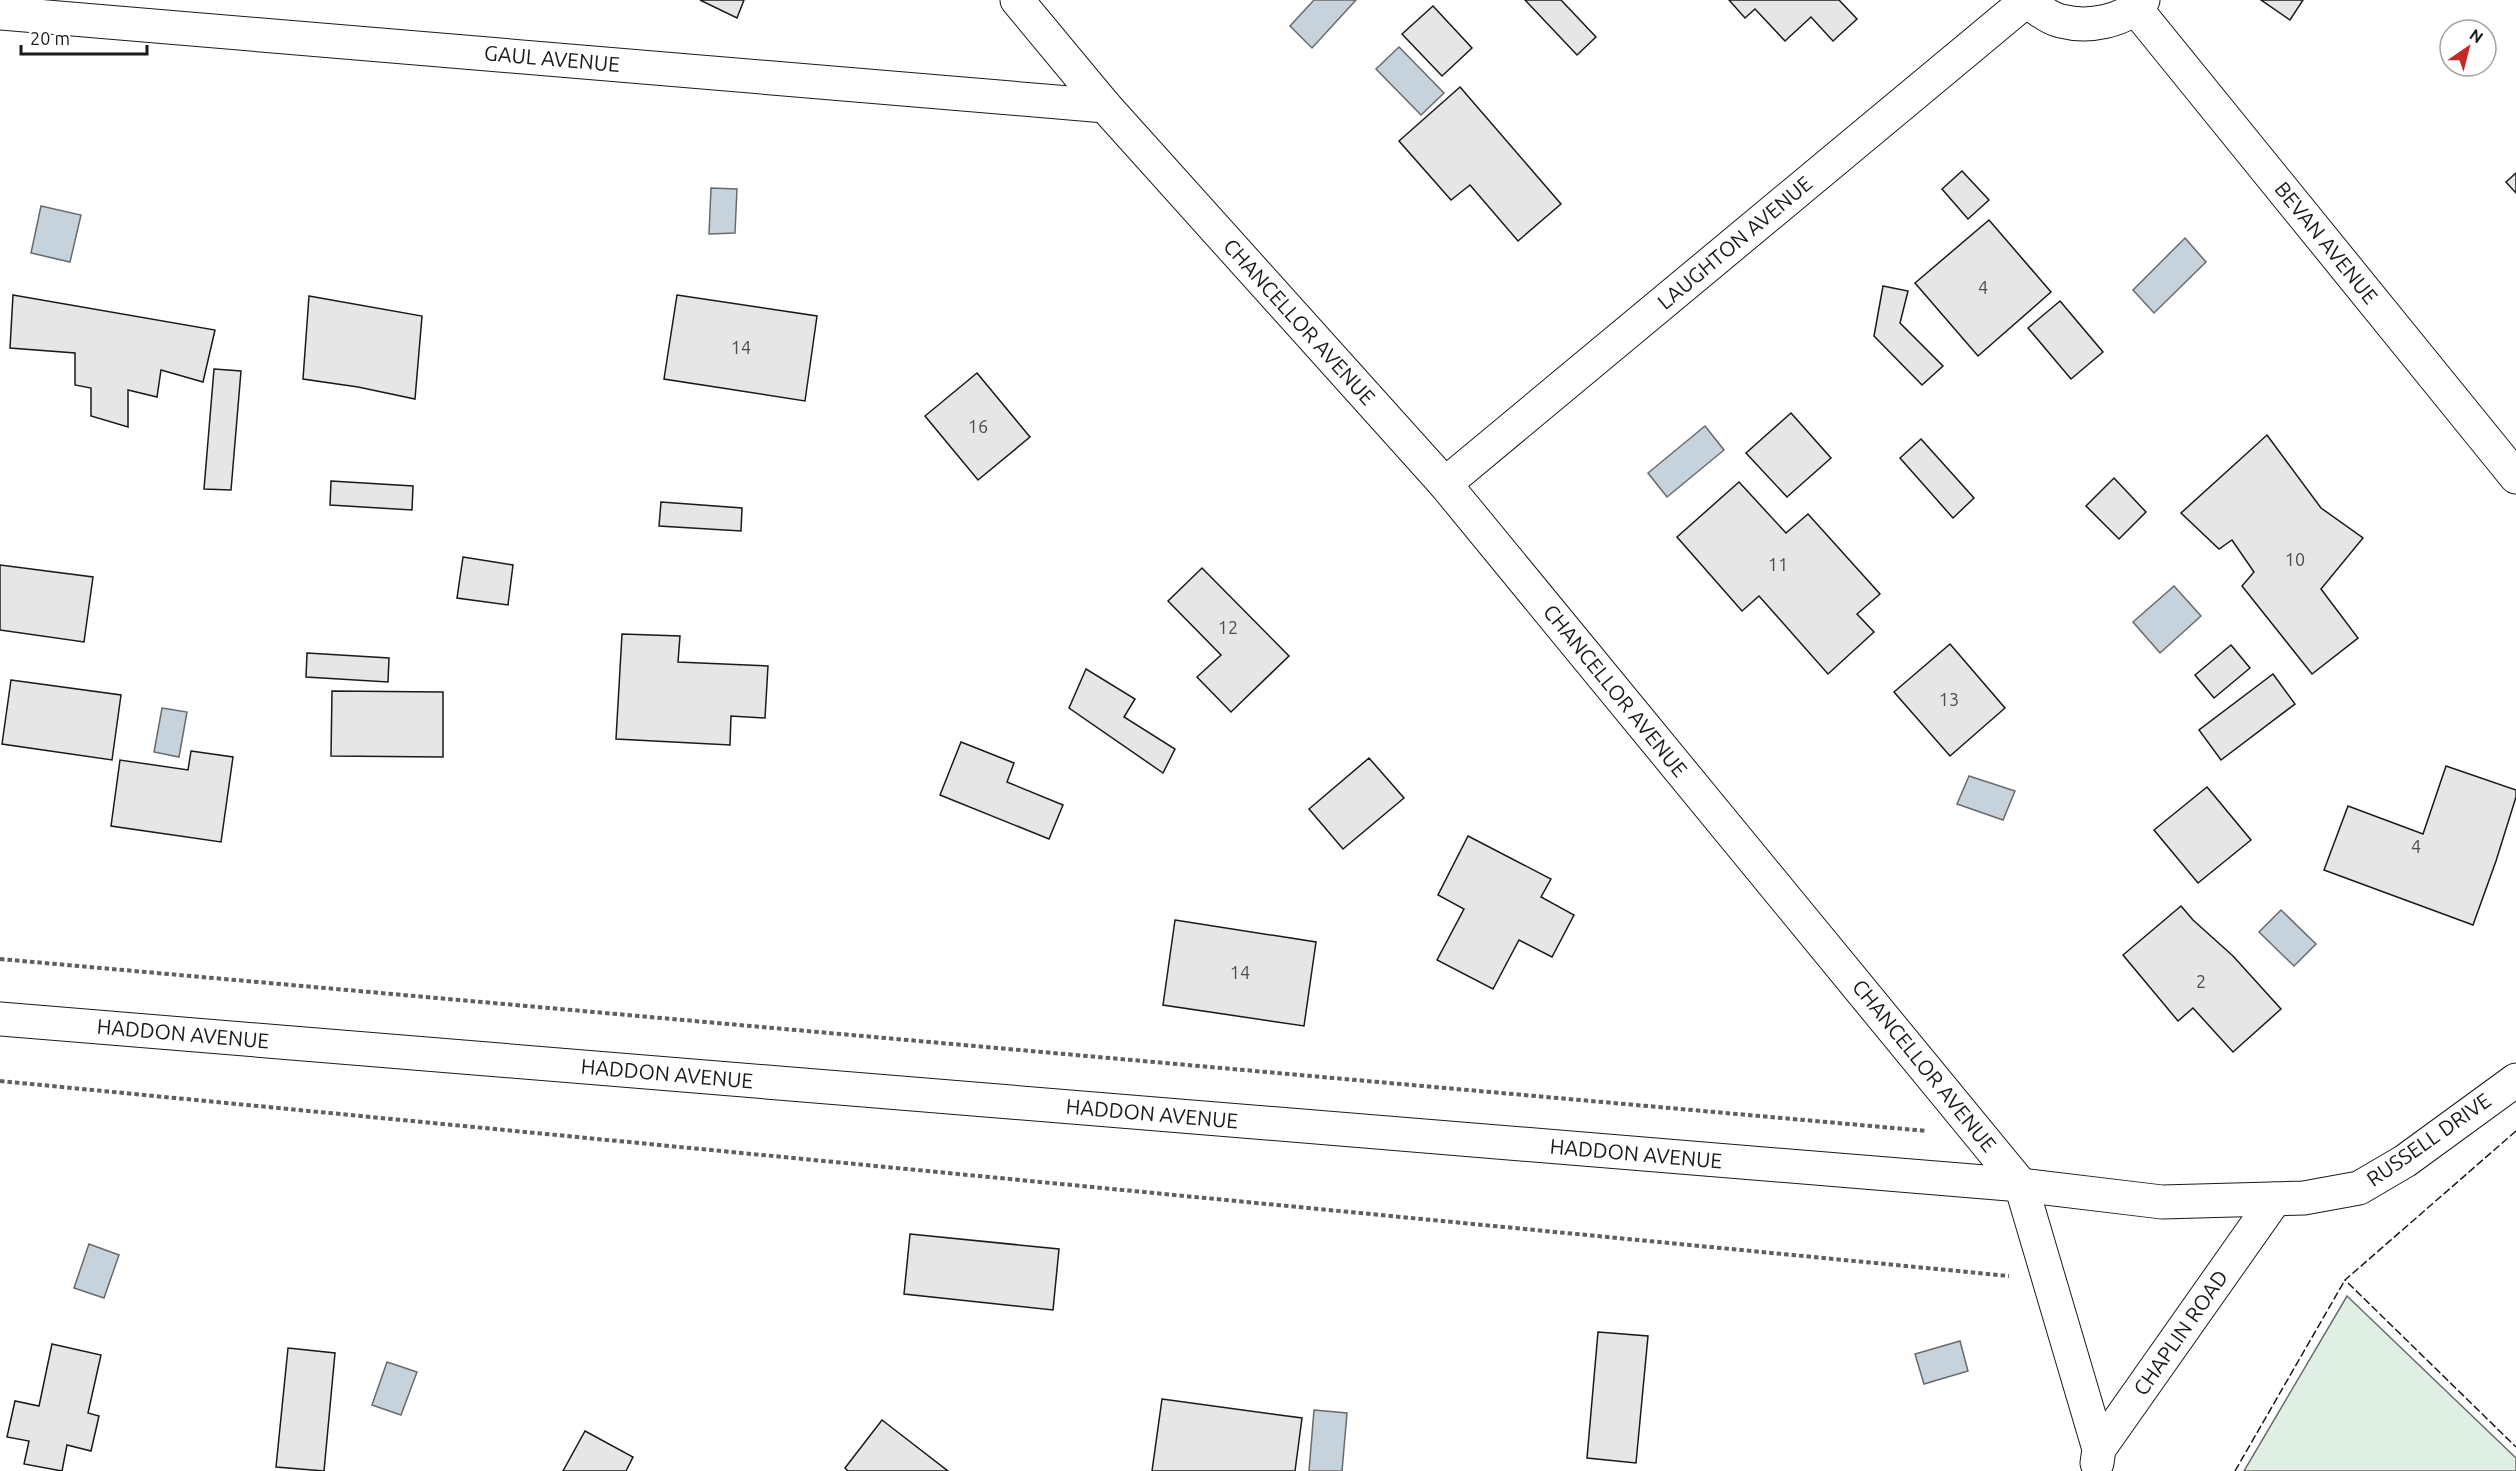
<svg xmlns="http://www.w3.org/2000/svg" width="2516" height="1471" font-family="Ubuntu,sans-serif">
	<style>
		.green { fill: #e0efe3; stroke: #6a6a6a; stroke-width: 1.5 }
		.water { fill: #c6d2dc; stroke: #6a6a6a; stroke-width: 1.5 }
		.building { fill: #e6e6e6; stroke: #1a1a1a; stroke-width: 1.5 }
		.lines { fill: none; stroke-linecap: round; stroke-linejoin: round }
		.street-casing { stroke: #1a1a1a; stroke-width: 35 }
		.path { stroke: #5f5f5f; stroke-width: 4; stroke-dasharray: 4.5 3; stroke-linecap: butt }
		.street { stroke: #fff; stroke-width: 33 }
		.fence { stroke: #1a1a1a; stroke-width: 1.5; stroke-dasharray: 8 3; stroke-linecap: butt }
		.labels { text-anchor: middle; stroke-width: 4.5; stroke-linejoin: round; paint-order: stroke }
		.number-label { font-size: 18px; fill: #4d4d4d }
		.street-label { font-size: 21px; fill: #1a1a1a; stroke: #fff }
	</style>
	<rect width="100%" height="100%" fill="#fff"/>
	<polygon class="green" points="2347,1296 2516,1458 2516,1471 2244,1471"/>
	<g class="water">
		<polygon points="1314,0 1356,0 1312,48 1290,26"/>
		<polygon points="1399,47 1444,93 1421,115 1376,69"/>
		<polygon points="711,188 737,189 735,233 709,234"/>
		<polygon points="41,206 81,215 70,262 31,253"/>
		<polygon points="2185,238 2206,262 2154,313 2133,290"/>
		<polygon points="1705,426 1724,450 1667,497 1648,473"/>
		<polygon points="2174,586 2201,616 2160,653 2133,622"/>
		<polygon points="162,708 187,712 179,757 154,752"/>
		<polygon points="1969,776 2015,791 2003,820 1957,804"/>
		<polygon points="2281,910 2316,944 2294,966 2259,932"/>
		<polygon points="89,1244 119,1255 104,1298 74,1288"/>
		<polygon points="1960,1341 1968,1371 1924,1384 1915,1354"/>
		<polygon points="387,1362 417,1372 401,1415 372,1405"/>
		<polygon points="1314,1410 1347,1413 1342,1471 1309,1471"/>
	</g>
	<g class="building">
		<polygon points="700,0 744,0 737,18"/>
		<polygon points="1525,0 1561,0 1596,37 1577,55"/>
		<polygon points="1729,0 1839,0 1857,19 1833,41 1811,17 1785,41 1755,9 1745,18"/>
		<polygon points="2261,0 2303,0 2290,20"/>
		<polygon points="1433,6 1472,48 1442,76 1402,34"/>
		<polygon points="1460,87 1561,204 1518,241 1470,185 1451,200 1399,141"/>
		<polygon points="1962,171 1989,200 1968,219 1942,189"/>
		<polygon points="2516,173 2516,193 2506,182"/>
		<polygon points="1989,220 2051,292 1978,356 1915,283"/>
		<polygon points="1883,286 1908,291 1900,323 1943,366 1922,385 1874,336"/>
		<polygon points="13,295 215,330 203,382 161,370 157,397 128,390 128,427 91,416 91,388 75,385 75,353 10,348"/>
		<polygon points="677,295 817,316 805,401 664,379"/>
		<polygon points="309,296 422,316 415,399 358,387 303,379"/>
		<polygon points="2060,301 2103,352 2071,379 2028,328"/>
		<polygon points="214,369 241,371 231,490 204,489"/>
		<polygon points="977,373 1030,437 978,480 925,416"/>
		<polygon points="1791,413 1831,458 1787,497 1746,453"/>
		<polygon points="2267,435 2321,508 2363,538 2321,589 2358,638 2312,674 2242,586 2254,572 2232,540 2219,549 2181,513"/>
		<polygon points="1921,439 1974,498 1953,518 1900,458"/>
		<polygon points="2114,478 2146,512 2119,539 2086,506"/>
		<polygon points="331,481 413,486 412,510 330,505"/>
		<polygon points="1739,482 1786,533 1808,514 1880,594 1857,614 1874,632 1828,674 1759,596 1742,611 1677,537"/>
		<polygon points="661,502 742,508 741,531 659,526"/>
		<polygon points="463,557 513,565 508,605 457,598"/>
		<polygon points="0,565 93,577 84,642 0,630"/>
		<polygon points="1202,568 1289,656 1231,712 1197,677 1221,655 1168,601"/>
		<polygon points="622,634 680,636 678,662 768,666 765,718 731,716 730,745 616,739"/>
		<polygon points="1950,644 2005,708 1950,756 1894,692"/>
		<polygon points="2231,645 2250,668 2214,698 2195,675"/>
		<polygon points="307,653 389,658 388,682 306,677"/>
		<polygon points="1086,669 1135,699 1124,717 1175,749 1163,773 1069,708"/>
		<polygon points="2273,674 2295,704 2221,760 2199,730"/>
		<polygon points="11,680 121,695 112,760 2,744"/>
		<polygon points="332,691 443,692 443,757 331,756"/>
		<polygon points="961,742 1014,763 1007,782 1063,805 1049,839 940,795"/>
		<polygon points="191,751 233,757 221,842 111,826 120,760 188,770"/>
		<polygon points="1369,758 1404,798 1343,849 1309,809"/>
		<polygon points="2446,766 2516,790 2516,797 2496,861 2473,925 2324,870 2348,806 2423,834"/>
		<polygon points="2207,787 2251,840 2198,883 2154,830"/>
		<polygon points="1468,836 1551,879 1541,897 1574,915 1552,957 1519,940 1493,989 1437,960 1464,909 1438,895"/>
		<polygon points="2181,906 2193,920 2233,956 2281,1009 2233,1052 2193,1008 2178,1021 2123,955"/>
		<polygon points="1175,920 1316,942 1304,1026 1163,1005"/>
		<polygon points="910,1234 1059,1249 1053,1310 904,1294"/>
		<polygon points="1598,1332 1648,1336 1636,1463 1587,1458"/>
		<polygon points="52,1344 101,1355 88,1413 99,1416 91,1451 67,1445 62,1471 24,1464 29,1441 7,1437 15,1401 39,1406"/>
		<polygon points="288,1348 335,1353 324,1471 276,1467"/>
		<polygon points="1162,1399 1302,1418 1295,1471 1152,1471"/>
		<polygon points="882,1420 948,1471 848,1471 845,1468"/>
		<polygon points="585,1431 633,1457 626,1471 563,1471"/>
	</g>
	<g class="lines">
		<g class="street-casing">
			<g id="street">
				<polyline points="1017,0 1105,106 1445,484 2021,1185 2099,1449"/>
				<path d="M2025,0c10,7 25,19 36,21 27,7 64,1 82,-21"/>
				<polyline points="2136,9 2516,477"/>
				<polyline points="0,13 1105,106"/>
				<polyline points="1445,484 2026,1"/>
				<polyline points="0,1019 2021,1185 2162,1202 2304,1198 2359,1188 2405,1161 2516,1080"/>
				<polyline points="2097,1463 2099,1449 2275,1199"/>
			</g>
		</g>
		<g class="path">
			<polyline points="0,959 1927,1131"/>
			<polyline points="0,1081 2009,1276"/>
		</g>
		<use href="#street" class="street"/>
		<g class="fence">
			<polyline points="2516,1131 2345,1280 2516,1447"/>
			<polyline points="2235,1471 2345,1280"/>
		</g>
	</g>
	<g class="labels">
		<g class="number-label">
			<text x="1983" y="294">4</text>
			<text x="741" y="354">14</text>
			<text x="978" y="433">16</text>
			<text x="2295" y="566">10</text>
			<text x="1778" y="571">11</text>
			<text x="1228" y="634">12</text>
			<text x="1949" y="706">13</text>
			<text x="2416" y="853">4</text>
			<text x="1240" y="979">14</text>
			<text x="2201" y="988">2</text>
		</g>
		<g class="street-label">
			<text transform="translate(552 59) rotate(5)" y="7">GAUL AVENUE</text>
			<text transform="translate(1735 243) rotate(-40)" y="7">LAUGHTON AVENUE</text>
			<text transform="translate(2326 243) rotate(51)" y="7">BEVAN AVENUE</text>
			<text transform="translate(1299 322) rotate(48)" y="7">CHANCELLOR AVENUE</text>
			<text transform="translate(1615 691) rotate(51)" y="7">CHANCELLOR AVENUE</text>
			<text transform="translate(183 1034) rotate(5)" y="7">HADDON AVENUE</text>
			<text transform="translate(1924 1066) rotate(51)" y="7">CHANCELLOR AVENUE</text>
			<text transform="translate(667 1074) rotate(5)" y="7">HADDON AVENUE</text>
			<text transform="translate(1152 1114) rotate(5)" y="7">HADDON AVENUE</text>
			<text transform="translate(2429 1140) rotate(-35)" y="7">RUSSELL DRIVE</text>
			<text transform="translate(1636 1154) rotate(5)" y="7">HADDON AVENUE</text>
			<text transform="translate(2181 1333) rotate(-55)" y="7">CHAPLIN ROAD</text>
		</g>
	</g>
	<g transform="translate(2468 48) rotate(35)"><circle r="28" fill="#ffffff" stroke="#a3a3a3" stroke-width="1.5"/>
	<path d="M0-4.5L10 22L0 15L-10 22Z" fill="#c62828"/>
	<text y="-9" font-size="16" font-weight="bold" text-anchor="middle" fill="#1a1a1a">N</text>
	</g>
	<path d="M21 45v9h126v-9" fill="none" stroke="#1a1a1a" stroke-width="3"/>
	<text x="30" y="45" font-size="18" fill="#1a1a1a" stroke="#ffffff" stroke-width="4.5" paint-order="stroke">20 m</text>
</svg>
